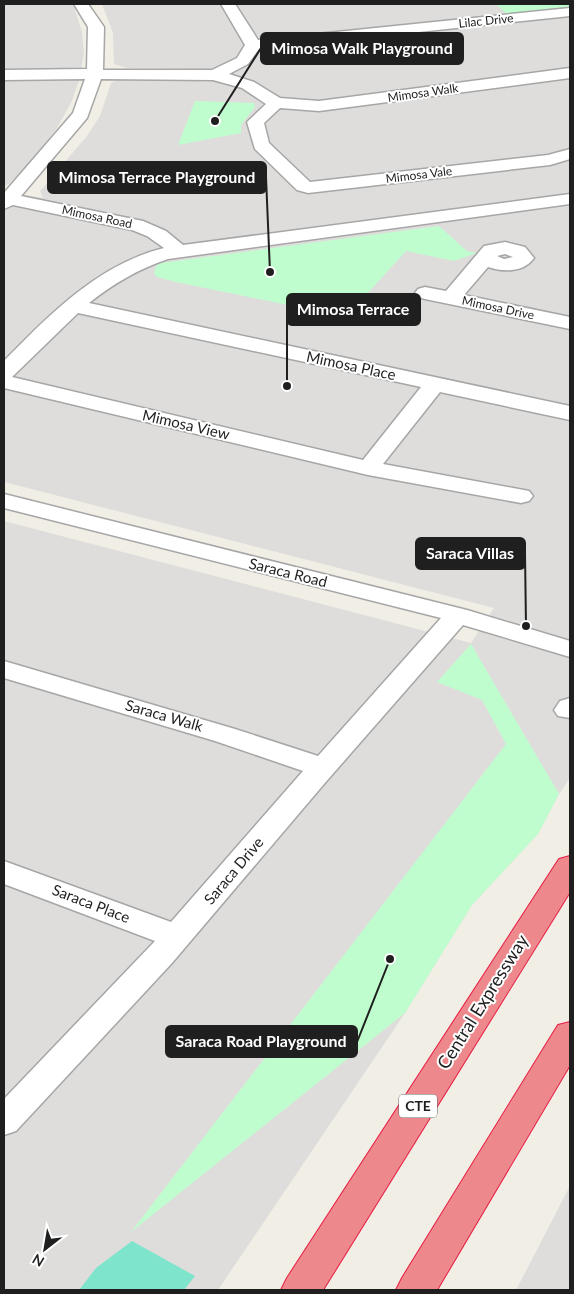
<svg xmlns="http://www.w3.org/2000/svg" width="574" height="1294" font-family="Lato,sans-serif">
	<style>
		.residential { fill: #dedddc }
		.park { fill: #c0fdce }
		.pitch { fill: #7ee5cc }
		.lines { fill: none; stroke-linecap: round; stroke-linejoin: round }
		.minor-casing { stroke: #a6a6a6; stroke-width: 3 }
		.motorway-casing { stroke: #e71a42; stroke-width: 2 }
		.minor { fill: #fff; fill-rule: evenodd }
		.motorway { fill: #ed888c; fill-rule: evenodd }
		.labels { text-anchor: middle; stroke-width: 4; stroke-linejoin: round; paint-order: stroke }
		.far-street-label { font-size: 12px; fill: #1f1f1f; stroke: #fff }
		.shield { fill: #fff; stroke: #626262; stroke-width: 1 }
		.shield-label { font-size: 14px; font-weight: bold; fill: #1f1f1f }
		.street-label { font-size: 15px; fill: #1f1f1f; stroke: #fff }
		.near-street-label { font-size: 18px; fill: #1f1f1f; stroke: #fff }
		.leader { fill: none; stroke: #1f1f1f; stroke-width: 2 }
		.callout-dot { fill: #1f1f1f; stroke: #fff; stroke-width: 2 }
		.callout { fill: #1f1f1f; stroke: #1f1f1f; stroke-width: 2 }
		.callout-label { font-size: 16px; text-anchor: middle; font-weight: bold; fill: #fff }
	</style>
	<rect width="100%" height="100%" fill="#f1efe5"/>
	<g class="residential">
		<polygon points="4,4 71,4 74,7 82,32 84,53 79,81 71,103 57,128 32,160 9,184 4,186"/>
		<polygon points="102,4 570,4 570,778 559,794 538,834 472,905 405,1013 218,1290 4,1290 4,521 471,643 494,608 4,482 4,191 43,198 40,191 87,136 100,116 111,83 118,80 197,80 202,82 240,78 205,69 127,68 114,64 113,33"/>
		<polygon points="570,1186 570,1290 516,1290"/>
	</g>
	<g class="park">
		<polygon points="496,4 570,4 570,7 507,14"/>
		<polygon points="195,101 254,103 255,107 241,125 241,133 178,145"/>
		<polygon points="439,226 467,251 477,253 454,261 406,251 346,317 176,282 157,277 154,273 156,266 161,263"/>
		<polygon points="471,644 559,794 538,834 472,905 405,1013 131,1232 506,744 482,700 437,682"/>
	</g>
	<polygon class="pitch" points="132,1241 195,1276 184,1290 79,1290 96,1268"/>
	<g class="lines">
		<g class="minor-casing">
			<g id="minor">
				<path d="M74,4h14l16,23 -1,43h109l25,-12 8,-13 -24,-41h14l23,36 312,-32v8l-311,33 -11,15 -19,10 25,8 26,16 39,3 251,-33v10l-251,33 -39,-3 -16,15 5,20 41,39 238,-27 22,-6v10l-20,6 -242,28 -11,-3 -42,-41 -8,-27 19,-18 -24,-16 -29,-8 -112,-1 -14,39 -66,78 122,25 23,10 17,14 387,-51v10l-402,55c-30,10 -55,25 -79,44l481,103v14l-130,-28 -57,72 146,27 4,5 -4,5 -8,2 -153,-28 -364,-87v-27c46,-47 95,-97 160,-113l-17,-12 -15,-6 -119,-25 -9,4v-16l69,-80 12,-34 -81,1v-10l83,-1 1,-42zM78,313l343,74 -58,73 -351,-83z"/>
				<path d="M505,242l20,5 9,11c-11,15 -31,14 -46,9l-24,28 106,22v12l-145,-30 -7,-2 -3,-4 3,-4 7,-2 21,4 38,-45zM505,254l8,3 -9,2 -7,-3z"/>
				<polygon points="4,494 467,610 570,641 570,657 463,625 324,784 172,963 16,1131 4,1135 4,1099 155,941 4,884 4,861 171,922 303,771 215,741 4,678 4,661 235,729 318,756 441,618 4,508"/>
				<polygon points="570,698 570,718 558,716 554,710 560,701"/>
			</g>
		</g>
		<g class="motorway-casing">
			<g id="motorway">
				<polygon points="570,856 570,892 323,1290 281,1290 287,1278 559,859"/>
				<polygon points="570,1022 570,1065 437,1290 396,1290 402,1278 558,1025"/>
			</g>
		</g>
		<use href="#minor" class="minor"/>
		<use href="#motorway" class="motorway"/>
	</g>
	<g class="labels">
		<g class="far-street-label">
			<text transform="translate(486 21) rotate(-6)" y="4">Lilac Drive</text>
			<text transform="translate(423 93) rotate(-8)" y="4">Mimosa Walk</text>
			<text transform="translate(419 175) rotate(-7)" y="4">Mimosa Vale</text>
			<text transform="translate(97 217) rotate(12)" y="4">Mimosa Road</text>
			<text transform="translate(498 308) rotate(12)" y="4">Mimosa Drive</text>
		</g>
		<rect class="shield" x="399" y="1094.5" width="38" height="23" rx="4"/>
		<g class="shield-label">
			<text x="418" y="1111">CTE</text>
		</g>
		<g class="street-label">
			<text transform="translate(351 366) rotate(12)" y="5">Mimosa Place</text>
			<text transform="translate(186 425) rotate(13)" y="5">Mimosa View</text>
			<text transform="translate(288 573) rotate(14)" y="5">Saraca Road</text>
			<text transform="translate(164 716) rotate(16)" y="5">Saraca Walk</text>
			<text transform="translate(234 871) rotate(-50)" y="5">Saraca Drive</text>
			<text transform="translate(91 904) rotate(21)" y="5">Saraca Place</text>
		</g>
		<g class="near-street-label">
			<text transform="translate(483 1002) rotate(-58)" y="6">Central Expressway</text>
		</g>
	</g>
	<path class="leader" d="M215 121L261 48M270 272L266 177M287 386L287 309M526 626L525 553M390 959L357 1042"/>
	<g class="callout-dot">
		<circle cx="215" cy="121" r="5"/>
		<circle cx="270" cy="272" r="5"/>
		<circle cx="287" cy="386" r="5"/>
		<circle cx="526" cy="626" r="5"/>
		<circle cx="390" cy="959" r="5"/>
	</g>
	<g class="callout">
		<rect x="261" y="33" width="202" height="31" rx="5"/>
		<rect x="48" y="162" width="218" height="31" rx="5"/>
		<rect x="287" y="294" width="133" height="31" rx="5"/>
		<rect x="416" y="538" width="109" height="31" rx="5"/>
		<rect x="166" y="1026" width="191" height="31" rx="5"/>
	</g>
	<g class="callout-label">
		<text x="362" y="54">Mimosa Walk Playground</text>
		<text x="157" y="183">Mimosa Terrace Playground</text>
		<text x="353" y="315">Mimosa Terrace</text>
		<text x="470" y="559">Saraca Villas</text>
		<text x="261" y="1047">Saraca Road Playground</text>
	</g>
	<rect width="574" height="1294" fill="none" stroke="#1f1f1f" stroke-width="10"/>
	<g transform="translate(45 1249) rotate(211)" stroke="#ffffff" stroke-width="4" paint-order="stroke">
	<path d="M0-4L9 19L0 12L-9 19Z" fill="#1f1f1f"/>
	<text y="-8" font-size="14" font-weight="bold" text-anchor="middle" fill="#1f1f1f">N</text>
	</g>
</svg>
